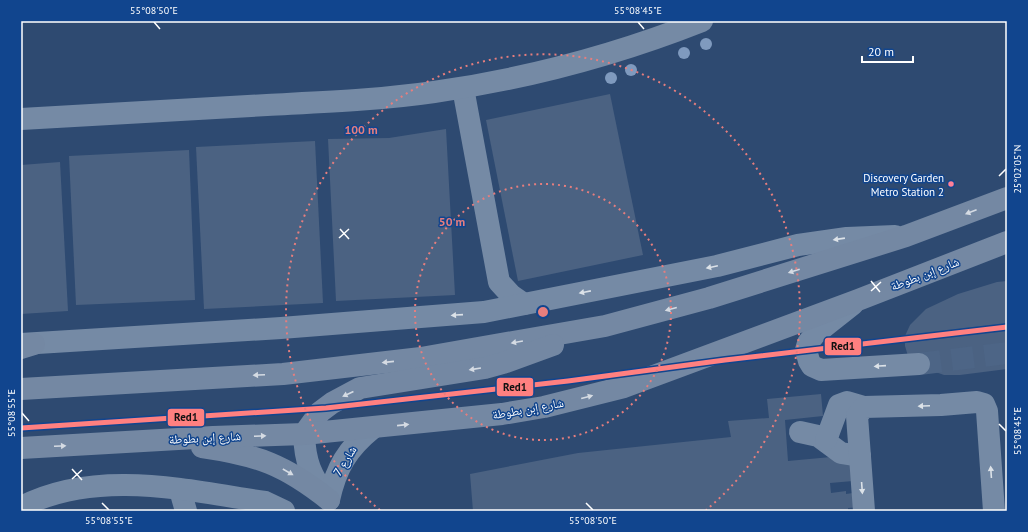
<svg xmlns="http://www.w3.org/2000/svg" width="1028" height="532" font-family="'PT Sans','Noto Naskh Arabic',sans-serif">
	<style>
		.building { fill: #4b6282 }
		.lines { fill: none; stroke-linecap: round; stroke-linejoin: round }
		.minor-tunnel { stroke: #4d6586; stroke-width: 22; stroke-dasharray: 22 11; stroke-linecap: butt }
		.minor { stroke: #758aa5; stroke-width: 22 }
		.major { stroke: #7488a3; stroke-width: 22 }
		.metro-1-casing { stroke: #11458e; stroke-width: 8 }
		.metro-1 { stroke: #ff8080; stroke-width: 5 }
		.tree { fill: #7f9abe }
		.oneway { fill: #d5dbe3 }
		.oneway2 { fill: #dce2e8 }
		.ticks { fill: none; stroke: #fff; stroke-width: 1.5 }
		.ring { fill: none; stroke: #e67e7e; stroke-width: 2; stroke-dasharray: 2 4 }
		.bus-dot { fill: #ff8098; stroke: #11458e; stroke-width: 1.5 }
		.labels { text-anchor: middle; stroke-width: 3; stroke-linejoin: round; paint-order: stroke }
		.bus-label { font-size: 11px; fill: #fff; stroke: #11458e; text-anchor: end }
		.street-label { font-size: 12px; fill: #fff; stroke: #11458e }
		.centre { fill: #e67e7e; stroke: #11458e; stroke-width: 2 }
		.ring-label { font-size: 12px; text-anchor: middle; font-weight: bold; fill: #e67e7e; stroke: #11458e; stroke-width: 3; stroke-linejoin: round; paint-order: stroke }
		.line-badge { stroke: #11458e; stroke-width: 1.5 }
		.pale-badge-label { font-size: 11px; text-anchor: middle; font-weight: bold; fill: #111 }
		.neatline { fill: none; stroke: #fff; stroke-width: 1.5 }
		.ticks-label { font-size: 10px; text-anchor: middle; fill: #fff }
	</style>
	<rect width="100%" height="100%" fill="#2e4a71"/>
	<g class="building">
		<polygon points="610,94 643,255 518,281 486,120"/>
		<polygon points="446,129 455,295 336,301 328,139 389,138"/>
		<polygon points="315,141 323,303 204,309 196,147"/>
		<polygon points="189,150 195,300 76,305 69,156"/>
		<polygon points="60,162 68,311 21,314 21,165"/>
		<polygon points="1007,281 1007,369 960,375 944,375 927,369 908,356 905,346 905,336 910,325 926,309 958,294 997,282"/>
		<polygon points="821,394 823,416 785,420 788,461 831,457 852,458 853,481 830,483 831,493 846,491 846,494 860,492 862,507 848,508 848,511 473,511 470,474 578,453 731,437 728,421 769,418 767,399"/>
	</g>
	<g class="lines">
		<polyline class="minor-tunnel" points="919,364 1007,353"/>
		<g class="minor">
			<polyline points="463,88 499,282 511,295 524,304"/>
			<path d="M21,119c82,-4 164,-9 246,-14 56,-3 112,-5 167,-13 91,-13 182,-37 268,-71"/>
			<polyline points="853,304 815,334 808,343 806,350 809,361 812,366 821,370 919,364"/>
			<polyline points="21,344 281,328 484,312 717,266 798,245 847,238 895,236"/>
			<polyline points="800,432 818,436 841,453 860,456"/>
			<path d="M304,434c1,29 7,41 23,64"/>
			<polyline points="826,440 839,405 847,402 864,407"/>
			<polyline points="180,490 186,511"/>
			<path d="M329,500c7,-32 18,-51 44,-72"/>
			<path d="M21,507c76,-39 164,-17 244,-5l19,9"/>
			<polyline points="864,511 857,416 864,407 941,405 977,402 984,404 987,411 994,511"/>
		</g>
		<g class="major">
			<polyline points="21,348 34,344"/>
			<polyline points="21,389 283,374 421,358 605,326 709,298 906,236 1007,198"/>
			<polyline points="304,434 320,412 332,403 360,388 485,368 503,363 553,345"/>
			<path d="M202,447c56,8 83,18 127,53"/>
			<polyline points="21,448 213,437 304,434 502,414 544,407 624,387 858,300 1007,242"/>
		</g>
		<g class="metro-1-casing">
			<polyline id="metro-1" points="21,428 326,408 568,381 725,360 1007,327"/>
		</g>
		<use href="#metro-1" class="metro-1"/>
	</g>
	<g class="tree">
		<circle cx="706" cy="44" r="6"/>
		<circle cx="684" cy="53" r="6"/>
		<circle cx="631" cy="70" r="6"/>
		<circle cx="611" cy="78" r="6"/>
	</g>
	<defs><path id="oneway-solid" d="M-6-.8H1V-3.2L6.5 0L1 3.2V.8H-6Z"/></defs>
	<g class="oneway">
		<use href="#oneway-solid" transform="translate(971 212) rotate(159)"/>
		<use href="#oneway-solid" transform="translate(794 271) rotate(162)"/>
		<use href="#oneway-solid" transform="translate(671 309) rotate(165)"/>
		<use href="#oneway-solid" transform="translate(517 342) rotate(170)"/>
		<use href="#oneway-solid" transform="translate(388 362) rotate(174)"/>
		<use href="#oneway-solid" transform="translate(475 369) rotate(171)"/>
		<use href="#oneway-solid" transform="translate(259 375) rotate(177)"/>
		<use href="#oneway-solid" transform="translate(348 394) rotate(155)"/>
		<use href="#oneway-solid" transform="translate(587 397) rotate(-15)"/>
		<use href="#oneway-solid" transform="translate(403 425) rotate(-6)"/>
		<use href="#oneway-solid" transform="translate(260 436) rotate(-2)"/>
		<use href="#oneway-solid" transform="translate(60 446) rotate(-3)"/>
		<use href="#oneway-solid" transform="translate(288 472) rotate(30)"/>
	</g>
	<g class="oneway2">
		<use href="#oneway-solid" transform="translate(839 239) rotate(172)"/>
		<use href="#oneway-solid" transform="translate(712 267) rotate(168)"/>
		<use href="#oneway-solid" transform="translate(585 292) rotate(169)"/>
		<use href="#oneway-solid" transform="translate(457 315) rotate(176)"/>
		<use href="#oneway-solid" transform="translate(880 366) rotate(176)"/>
		<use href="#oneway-solid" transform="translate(924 406) rotate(178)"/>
		<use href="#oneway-solid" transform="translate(991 472) rotate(-94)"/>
		<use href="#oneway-solid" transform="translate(862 488) rotate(86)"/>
	</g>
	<path class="ticks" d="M154,22l6,7M638,22l6,7M999,176l7,-7M340,229l9,10M339,238l10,-9M871,281l9,11M871,291l10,-9M22,413l7,8M999,424l7,7M72,469l10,11M72,479l10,-9M102,503l7,7M586,503l7,7"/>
	<g class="ring">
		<circle cx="543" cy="312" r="128"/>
		<path d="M380 510A257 257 0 1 1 706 510"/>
	</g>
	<circle class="bus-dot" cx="951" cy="184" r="3.5"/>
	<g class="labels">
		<g class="bus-label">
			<text x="944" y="182">Discovery Garden<tspan x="944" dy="14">Metro Station 2</tspan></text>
		</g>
		<g class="street-label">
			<text transform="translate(925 274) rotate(-21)" y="4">شارع إبن بطوطة</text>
			<text transform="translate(528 409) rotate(-10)" y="4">شارع إبن بطوطة</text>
			<text transform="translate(205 438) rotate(-3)" y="4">شارع إبن بطوطة</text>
			<text transform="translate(345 461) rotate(-58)" y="4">شارع 7</text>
		</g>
	</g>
	<circle cx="543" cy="312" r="6" class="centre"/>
	<g class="ring-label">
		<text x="361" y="134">100 m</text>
		<text x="452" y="226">50 m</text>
	</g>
	<g class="line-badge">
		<rect x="824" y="337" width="38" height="19" rx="4" fill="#ff8080"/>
		<rect x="496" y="377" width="38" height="20" rx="4" fill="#ff8080"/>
		<rect x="167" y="408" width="38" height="19" rx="4" fill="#ff8080"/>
	</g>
	<g class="pale-badge-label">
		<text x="843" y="350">Red1</text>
		<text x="515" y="391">Red1</text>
		<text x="186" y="421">Red1</text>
	</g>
	<rect width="1028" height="532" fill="none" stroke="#11458e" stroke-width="44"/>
	<path d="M862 56v6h51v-6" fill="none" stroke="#ffffff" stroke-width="2"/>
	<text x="868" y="56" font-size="12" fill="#ffffff" stroke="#11458e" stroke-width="3" paint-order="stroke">20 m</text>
	<rect x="22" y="22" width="984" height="488" class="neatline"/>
	<g class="ticks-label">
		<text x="154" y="14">55°08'50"E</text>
		<text x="638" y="14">55°08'45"E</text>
		<text transform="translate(1017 169) rotate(-90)" y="4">25°02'05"N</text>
		<text transform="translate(11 413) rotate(-90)" y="4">55°08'55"E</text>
		<text transform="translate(1017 431) rotate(-90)" y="4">55°08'45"E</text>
		<text x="109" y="524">55°08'55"E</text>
		<text x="593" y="524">55°08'50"E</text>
	</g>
</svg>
